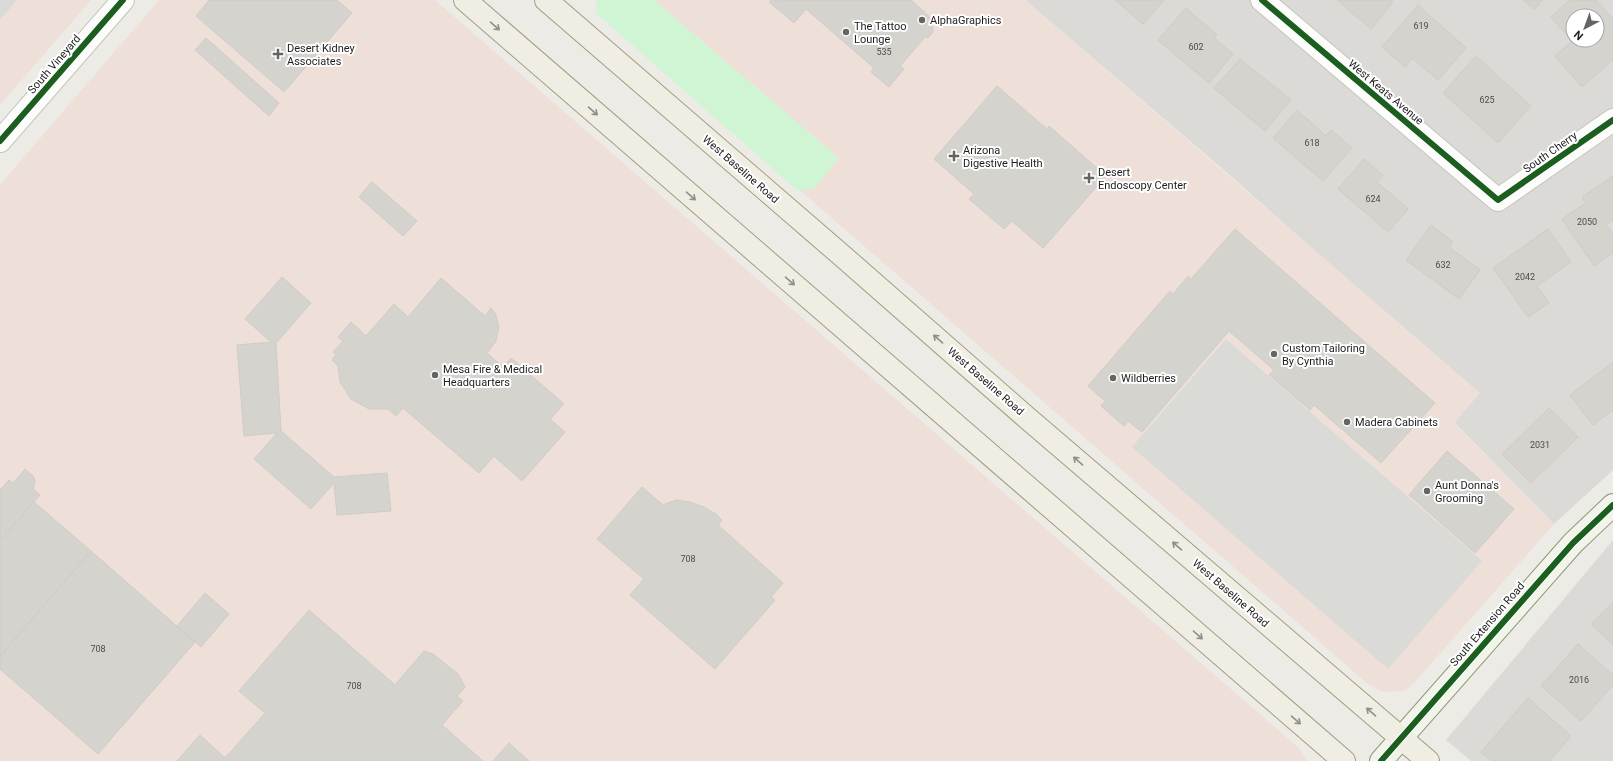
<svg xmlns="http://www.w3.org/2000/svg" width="1613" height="761" font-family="Roboto,sans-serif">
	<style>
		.residential { fill: #dbdad7; fill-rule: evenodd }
		.commercial { fill: #efdfd9 }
		.park { fill: #d0f5d5 }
		.parking { fill: #dadad7 }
		.building { fill: #d5d3ce; stroke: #cfccc6; fill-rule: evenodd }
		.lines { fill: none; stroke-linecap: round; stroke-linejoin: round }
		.street-casing { stroke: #c4c4c1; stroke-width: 24 }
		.secondary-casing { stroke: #91967c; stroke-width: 24 }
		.primary-casing { stroke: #a29c82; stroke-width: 24 }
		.street { stroke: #fcfcfb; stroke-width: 22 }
		.secondary { stroke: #f1f4e8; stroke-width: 22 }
		.primary { stroke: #f0ede3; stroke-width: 22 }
		.cycleway-casing { stroke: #fff; stroke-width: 8 }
		.cycleway { stroke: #1b5e20; stroke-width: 6 }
		.oneway { stroke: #918f8a }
		.poi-dot { fill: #656563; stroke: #fff; stroke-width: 1.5 }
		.labels { text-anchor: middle; stroke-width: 4; stroke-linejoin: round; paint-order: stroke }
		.number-label { font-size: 9px; fill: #4c4c4a }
		.poi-label { font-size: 11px; fill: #1d1d1d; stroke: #fff; text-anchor: start }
		.street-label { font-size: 11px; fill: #1d1d1d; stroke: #fff }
	</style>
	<rect width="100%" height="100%" fill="#ecebe5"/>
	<g class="residential">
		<path d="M1025,0h588v470l-59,54 -100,-102 23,-26 -244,-218zM1573,16h24v24h-24z"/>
		<polygon points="1613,540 1613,761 1471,761 1446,740"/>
	</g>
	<g class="commercial">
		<polygon points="0,0 91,0 0,105"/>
		<polygon points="159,0 435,0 1299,748 1307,761 0,761 0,185"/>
		<polygon points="597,0 1025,0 1480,393 1454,423 1554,524 1415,682 1406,690 1393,692 1381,691 1368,684 596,13"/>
	</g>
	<polygon class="park" points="597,0 654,0 839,158 815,188 798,191 596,13"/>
	<g class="parking">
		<polygon points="0,0 17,0 0,20"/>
		<polygon points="1226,339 1482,561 1388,669 1132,447"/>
	</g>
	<g class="building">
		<polygon points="209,0 337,0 352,13 284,92 196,16"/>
		<polygon points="771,0 911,0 932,19 933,32 928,38 926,36 900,66 904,69 889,87 871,72 874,68 806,9 794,23 769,2"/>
		<polygon points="1115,0 1164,0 1143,24"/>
		<polygon points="1337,0 1391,0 1393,2 1371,29"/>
		<polygon points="1523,0 1543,0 1534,10"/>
		<path d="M1570,0h26l17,19v14l-2,2 2,2v23l-31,27 -27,-31 17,-15 -21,-24zM1573,16h24v24h-24z"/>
		<polygon points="1418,5 1466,48 1438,80 1412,58 1405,67 1382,47"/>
		<polygon points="1186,8 1217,35 1214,38 1233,54 1209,83 1158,40"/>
		<polygon points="206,38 279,103 269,116 195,50"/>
		<polygon points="1476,56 1531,106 1498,143 1443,93"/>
		<polygon points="1240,59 1291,100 1265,131 1214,88"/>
		<polygon points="997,86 1047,129 1049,126 1106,176 1043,248 1012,221 1004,229 969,199 974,194 934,159"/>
		<polygon points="1297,110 1326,136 1331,130 1352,148 1323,181 1273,138"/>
		<polygon points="1364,159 1383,175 1377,182 1408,209 1388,232 1338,189"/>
		<polygon points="1613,176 1613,220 1606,225 1613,234 1613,253 1594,266 1562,219 1586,203 1582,197"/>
		<polygon points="372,182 417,221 403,236 359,197"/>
		<polygon points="1431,225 1453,242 1449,247 1480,270 1459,299 1406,260"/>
		<polygon points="1235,229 1435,403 1381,463 1314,405 1310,410 1269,375 1274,370 1229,331 1142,432 1128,421 1124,426 1101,406 1105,401 1088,386 1170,291 1173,294 1188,276 1191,279"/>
		<polygon points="1548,229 1571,262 1537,286 1549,303 1528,317 1493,268"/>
		<polygon points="282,277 311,303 276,343 281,431 334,477 387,473 391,511 337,515 334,483 311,509 254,459 277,433 244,436 237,345 271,342 245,319"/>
		<polygon points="441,278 485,316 491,308 496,315 499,328 497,335 496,341 487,353 503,367 511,358 564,404 550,419 565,432 522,481 494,456 479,473 403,408 396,416 388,409 369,409 351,399 340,382 338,366 332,360 336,354 333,352 343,341 338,337 351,322 366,336 394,304 408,317"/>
		<polygon points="1613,362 1613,410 1593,425 1570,395"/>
		<polygon points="1549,408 1578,437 1531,483 1502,454"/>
		<polygon points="1447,451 1514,509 1475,553 1409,495"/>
		<polygon points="25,469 34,477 35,483 33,489 40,495 0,541 0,490 9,480 13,483"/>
		<polygon points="642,487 663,505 676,500 689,502 704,507 716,514 722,520 718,525 783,583 771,597 775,600 715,669 630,595 644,579 597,539"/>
		<polygon points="34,502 91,551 0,656 0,541"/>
		<polygon points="91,551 195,642 98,754 0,669 0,656"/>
		<polygon points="205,593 229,614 201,647 177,626"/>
		<polygon points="1613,602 1613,645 1591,624"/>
		<polygon points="309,610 395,685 424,651 433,654 458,674 465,687 457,696 463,701 442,725 483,761 177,761 200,735 225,758 265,713 239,691"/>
		<polygon points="1578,644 1613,675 1613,685 1581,721 1541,686"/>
		<polygon points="1528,698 1571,736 1550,761 1492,761 1481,752"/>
		<polygon points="509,743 529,761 493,761"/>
	</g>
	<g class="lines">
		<g class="street-casing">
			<g id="street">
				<polyline points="1262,0 1498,200 1613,120"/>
				<polyline points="0,141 123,0"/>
			</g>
		</g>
		<g class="secondary-casing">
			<polyline id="secondary" points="1381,761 1573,543 1613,505"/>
		</g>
		<g class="primary-casing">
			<g id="primary">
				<polyline points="465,0 1344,761"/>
				<polyline points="546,0 839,253 1026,417 1428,761"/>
			</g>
		</g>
		<use href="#street" class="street"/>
		<use href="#secondary" class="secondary"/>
		<use href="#primary" class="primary"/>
		<g class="cycleway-casing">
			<g id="cycleway">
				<polyline points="1262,0 1498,200 1613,120"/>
				<polyline points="0,141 123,0"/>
				<polyline points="1381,761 1573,543 1613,505"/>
			</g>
		</g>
		<use href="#cycleway" class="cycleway"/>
	</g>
	<defs><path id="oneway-shaft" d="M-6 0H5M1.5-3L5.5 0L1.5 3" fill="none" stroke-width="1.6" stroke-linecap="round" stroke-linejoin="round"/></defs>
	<g class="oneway">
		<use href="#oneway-shaft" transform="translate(495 26) rotate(41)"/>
		<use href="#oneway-shaft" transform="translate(593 111) rotate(41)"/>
		<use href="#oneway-shaft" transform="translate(691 196) rotate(41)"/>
		<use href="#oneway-shaft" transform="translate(790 281) rotate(41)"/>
		<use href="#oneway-shaft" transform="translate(938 339) rotate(-139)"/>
		<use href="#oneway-shaft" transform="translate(1078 461) rotate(-139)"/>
		<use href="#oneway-shaft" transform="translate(1177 546) rotate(-139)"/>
		<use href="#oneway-shaft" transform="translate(1198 635) rotate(41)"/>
		<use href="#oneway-shaft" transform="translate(1371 712) rotate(-139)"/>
		<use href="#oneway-shaft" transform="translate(1296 720) rotate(41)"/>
	</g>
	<g class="poi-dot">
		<circle cx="922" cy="20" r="4"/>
		<circle cx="846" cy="32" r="4"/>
		<path d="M276 48h4v4h4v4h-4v4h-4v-4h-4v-4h4z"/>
		<path d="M952 150h4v4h4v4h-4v4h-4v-4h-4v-4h4z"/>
		<path d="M1087 172h4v4h4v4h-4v4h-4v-4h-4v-4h4z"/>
		<circle cx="1274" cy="354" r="4"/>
		<circle cx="435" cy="375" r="4"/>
		<circle cx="1113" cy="378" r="4"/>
		<circle cx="1347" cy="422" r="4"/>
		<circle cx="1427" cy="491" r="4"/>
	</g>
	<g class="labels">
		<g class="number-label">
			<text x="1421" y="29">619</text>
			<text x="1196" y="50">602</text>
			<text x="884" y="55">535</text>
			<text x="1487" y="103">625</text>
			<text x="1312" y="146">618</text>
			<text x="1373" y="202">624</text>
			<text x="1587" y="225">2050</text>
			<text x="1443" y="268">632</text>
			<text x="1525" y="280">2042</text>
			<text x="1540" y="448">2031</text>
			<text x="688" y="562">708</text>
			<text x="98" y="652">708</text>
			<text x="1579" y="683">2016</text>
			<text x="354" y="689">708</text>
		</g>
		<g class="poi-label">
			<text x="930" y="24">AlphaGraphics</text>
			<text x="854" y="30">The Tattoo<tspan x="854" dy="13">Lounge</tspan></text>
			<text x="287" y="52">Desert Kidney<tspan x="287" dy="13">Associates</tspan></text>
			<text x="963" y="154">Arizona<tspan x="963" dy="13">Digestive Health</tspan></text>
			<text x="1098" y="176">Desert<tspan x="1098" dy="13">Endoscopy Center</tspan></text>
			<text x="1282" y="352">Custom Tailoring<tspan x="1282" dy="13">By Cynthia</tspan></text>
			<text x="443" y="373">Mesa Fire &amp; Medical<tspan x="443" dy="13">Headquarters</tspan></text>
			<text x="1121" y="382">Wildberries</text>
			<text x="1355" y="426">Madera Cabinets</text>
			<text x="1435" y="489">Aunt Donna's<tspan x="1435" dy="13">Grooming</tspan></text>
		</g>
		<g class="street-label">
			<text transform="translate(54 64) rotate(-49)" y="4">South Vineyard</text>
			<text transform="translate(1386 92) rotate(40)" y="4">West Keats Avenue</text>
			<text transform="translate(1550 152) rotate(-35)" y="4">South Cherry</text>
			<text transform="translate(741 169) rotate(41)" y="4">West Baseline Road</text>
			<text transform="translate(986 381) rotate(41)" y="4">West Baseline Road</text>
			<text transform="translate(1231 593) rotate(41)" y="4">West Baseline Road</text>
			<text transform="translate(1487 624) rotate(-49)" y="4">South Extension Road</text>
		</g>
	</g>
	<g transform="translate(1585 28) rotate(221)"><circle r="19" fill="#ffffff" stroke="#a5a5a5"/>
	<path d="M0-3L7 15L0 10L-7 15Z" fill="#656563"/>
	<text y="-6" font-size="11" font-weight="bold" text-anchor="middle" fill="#1d1d1d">N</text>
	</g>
</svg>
